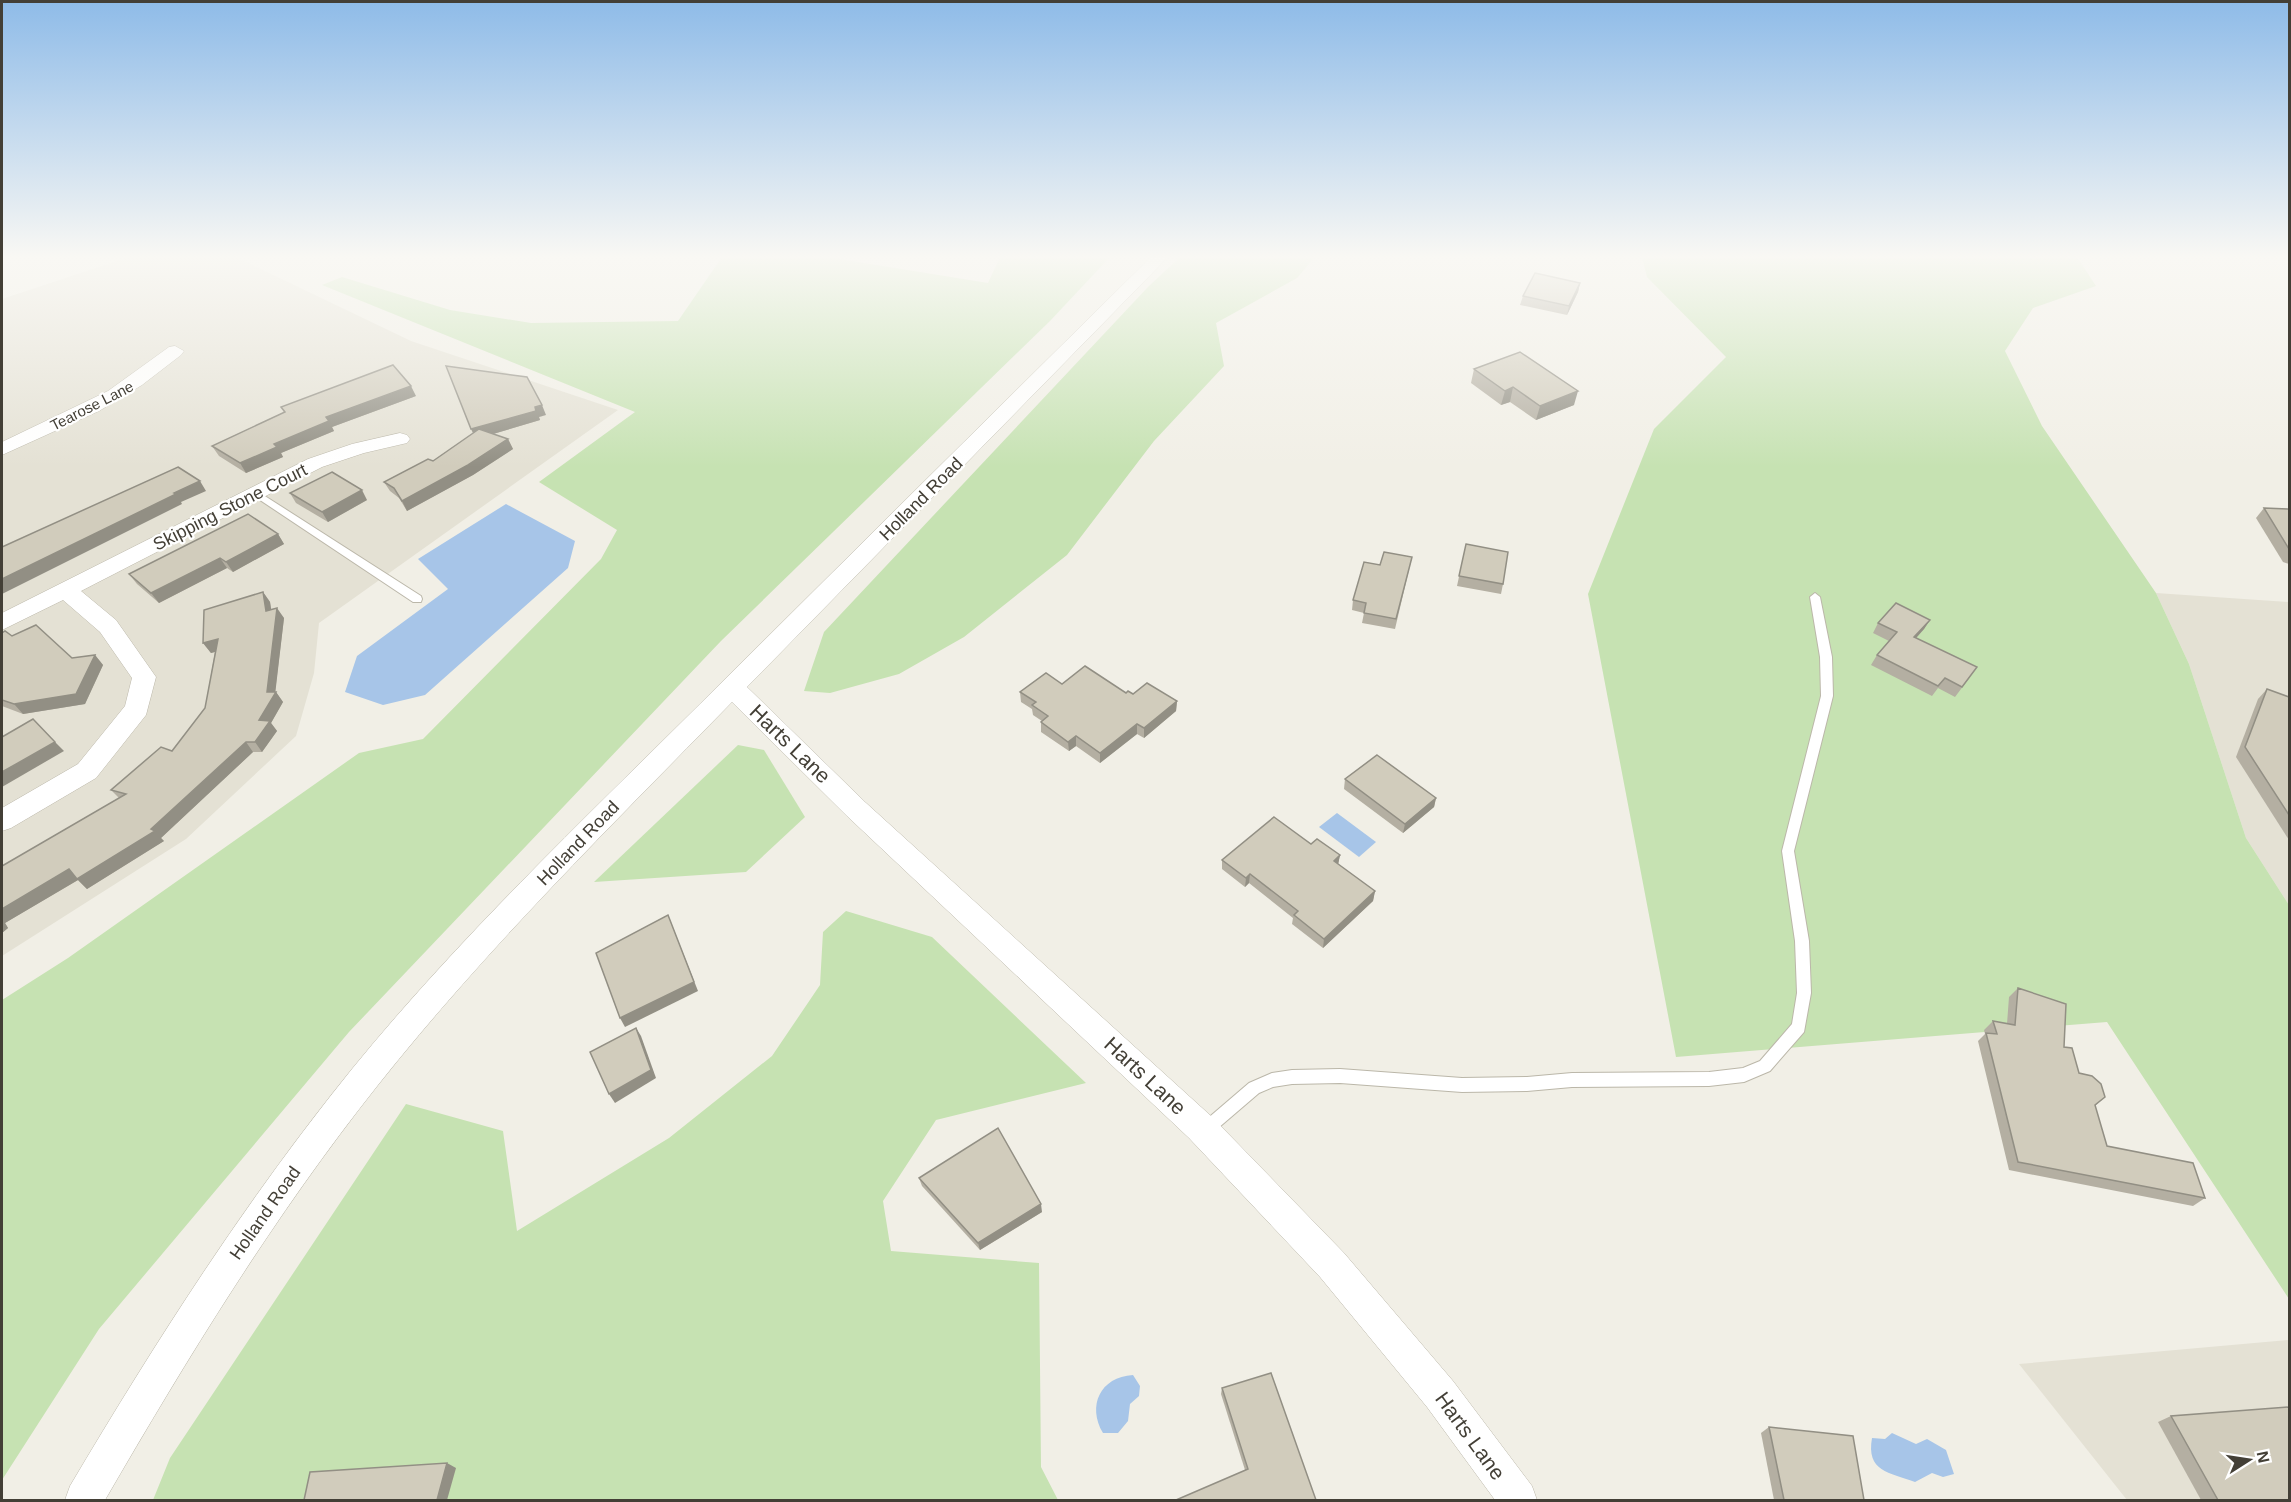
<svg xmlns="http://www.w3.org/2000/svg" width="2291" height="1502" font-family="Helvetica,sans-serif">
	<style>
		.residential { fill: #e4e1d4 }
		.green { fill: #c6e2b2 }
		.water { fill: #a7c5e8 }
		.lines { fill: none; stroke-linecap: round; stroke-linejoin: round }
		.service-casing { stroke: #bbb7a9; stroke-width: 2 }
		.minor-casing { stroke: #bbb7a9; stroke-width: 1 }
		.service { fill: #fff; fill-rule: evenodd }
		.minor { fill: #fff; fill-rule: evenodd }
		.wall { fill: #b4afa2 }
		.shaded-wall { fill: #928f84 }
		.building { fill: #d1ccbc; stroke: #928f84; stroke-width: 1.5 }
		.labels { text-anchor: middle; stroke-width: 4.5; stroke-linejoin: round; paint-order: stroke }
		.far-street-label { font-size: 15px; fill: #433f36; stroke: #fff }
		.street-label { font-size: 18px; fill: #433f36; stroke: #fff }
		.near-street-label { font-size: 21px; fill: #433f36; stroke: #fff }
	</style>
	<rect width="100%" height="100%" fill="#f1efe6"/>
	<g class="residential">
		<polygon points="129,257 236,257 411,341 618,410 319,623 314,673 296,736 186,839 2,956 2,299"/>
		<polygon points="2156,593 2289,602 2289,905 2246,838 2189,664"/>
		<polygon points="2289,1340 2289,1500 2127,1500 2019,1364"/>
	</g>
	<g class="green">
		<polygon points="722,257 827,257 988,283 1000,257 1110,257 1050,321 721,641 349,1032 99,1329 2,1480 2,1000 68,958 359,753 423,739 601,559 617,530 539,482 635,412 322,285 342,277 450,310 531,323 678,321"/>
		<polygon points="1180,257 1315,257 1297,278 1216,323 1224,366 1154,441 1067,555 964,637 899,674 830,693 804,691 824,632 1148,287"/>
		<polygon points="1642,257 2077,257 2096,286 2033,308 2005,351 2042,426 2156,593 2189,664 2246,838 2289,905 2289,1299 2107,1022 1676,1057 1588,594 1654,429 1726,357 1647,277"/>
		<polygon points="738,745 764,750 805,817 746,872 594,882"/>
		<polygon points="846,911 932,937 1086,1083 936,1120 883,1201 891,1251 1039,1263 1041,1467 1058,1500 153,1500 170,1458 406,1104 503,1131 517,1231 669,1138 772,1056 820,985 823,932"/>
	</g>
	<g class="water">
		<polygon points="506,504 575,541 568,568 425,695 383,705 345,692 357,656 448,589 418,559"/>
		<polygon points="1337,813 1376,842 1359,857 1319,827"/>
		<path d="M1133,1375l7,11 -1,10 -9,8 -2,17 -10,12h-15c-16,-27 -3,-56 30,-58z"/>
		<path d="M1892,1433l24,11 11,-5 19,11 8,24 -11,3 -11,-4 -17,9c-26,-10 -49,-10 -43,-44l13,1z"/>
	</g>
	<g class="lines">
		<g class="service-casing">
			<g id="service">
				<polygon points="257,491 421,596 422,599 421,602 413,602 254,496 252,494"/>
				<polygon points="1815,593 1820,597 1832,657 1833,696 1794,851 1809,941 1811,993 1804,1032 1770,1071 1744,1082 1709,1086 1572,1087 1527,1091 1462,1092 1340,1083 1292,1084 1273,1087 1259,1093 1210,1135 1205,1137 1200,1135 1197,1130 1200,1125 1249,1083 1272,1073 1292,1070 1340,1069 1462,1078 1527,1077 1572,1073 1709,1072 1743,1068 1760,1061 1792,1024 1797,993 1795,941 1782,851 1821,696 1820,657 1810,597"/>
			</g>
		</g>
		<g class="minor-casing">
			<g id="minor">
				<path d="M1151,257h17l-421,430 118,115 346,314 133,137 109,128 79,105 5,14h-42l-68,-93 -107,-130 -131,-139 -342,-322 -115,-114c-121,124 -246,247 -354,383 -104,131 -190,272 -273,415h-40l5,-14c86,-145 176,-286 282,-417 106,-130 228,-246 347,-364 151,-150 301,-299 452,-448z"/>
				<polygon points="175,346 184,351 181,355 142,385 99,411 2,455 2,442 108,391 169,347"/>
				<polygon points="400,433 407,435 410,439 407,443 364,453 322,467 81,591 116,620 156,677 146,715 96,778 11,828 2,831 2,808 78,764 125,706 132,678 100,632 63,600 2,630 2,613 308,459 352,444"/>
			</g>
		</g>
		<use href="#service" class="service"/>
		<use href="#minor" class="minor"/>
	</g>
	<g class="wall">
		<polygon points="1580,283 1578,292 1567,315 1520,305 1523,296"/>
		<polygon points="1474,369 1574,405 1536,420 1510,402 1501,405 1471,383"/>
		<polygon points="416,396 332,427 334,431 281,453 283,457 246,473 219,456 212,446 284,412 281,407"/>
		<polygon points="546,415 539,417 540,420 493,434 508,439 513,449 473,475 407,511 399,498 390,491 384,482 433,461 473,433"/>
		<polygon points="290,493 367,500 328,522 296,503"/>
		<polygon points="2264,508 2289,509 2289,564 2283,562 2256,518"/>
		<polygon points="278,534 284,544 233,572 227,568 159,603 137,584 129,574"/>
		<polygon points="1466,544 1503,584 1501,594 1457,586"/>
		<polygon points="1412,557 1395,629 1362,623 1364,613 1352,610 1353,600 1380,565"/>
		<polygon points="263,592 270,602 271,610 284,618 275,692 276,692 283,702 271,723 277,731 262,752 253,752 161,838 164,841 87,889 78,880 5,923 8,928 2,933 2,866 119,798 111,790 172,751 205,708 215,652 211,653 203,643"/>
		<polygon points="1930,620 1924,629 1916,638 1970,677 1955,697 1938,688 1932,696 1871,665 1877,655 1889,641 1873,633 1878,623"/>
		<polygon points="2,633 72,658 95,655 103,665 85,704 23,714 2,706"/>
		<polygon points="1062,684 1177,701 1176,711 1144,738 1137,734 1100,763 1076,746 1069,751 1041,732 1041,722 1042,721 1033,715 1032,709 1021,702 1020,692"/>
		<polygon points="2267,689 2289,697 2289,840 2236,757 2258,699"/>
		<polygon points="1345,779 1436,798 1434,807 1403,833 1344,789"/>
		<polygon points="1311,844 1340,855 1338,864 1375,891 1373,901 1323,948 1292,924 1293,918 1249,883 1245,887 1222,869 1222,860"/>
		<polygon points="2018,988 2064,1047 2079,1073 2105,1097 2095,1106 2107,1146 2205,1198 2193,1206 2009,1170 1978,1041 1985,1034 1984,1030 1993,1021 2007,1024 2009,997"/>
		<polygon points="919,1178 1042,1212 980,1250 922,1186"/>
		<polygon points="1222,1388 1316,1500 1245,1470 1221,1394"/>
		<polygon points="2171,1416 2289,1500 2201,1500 2158,1422"/>
		<polygon points="1769,1427 1864,1500 1774,1500 1761,1433"/>
	</g>
	<g class="shaded-wall">
		<polygon points="1580,283 1578,292 1567,315 1569,306"/>
		<polygon points="411,386 416,396 332,427 334,431 281,453 283,457 246,473 240,463 274,444 326,417"/>
		<polygon points="1513,387 1510,402 1501,405 1505,391"/>
		<polygon points="1578,391 1574,405 1536,420 1540,406"/>
		<polygon points="542,405 546,415 539,417 540,420 476,439 471,429"/>
		<polygon points="508,439 513,449 473,475 407,511 402,501"/>
		<polygon points="200,481 206,491 181,502 182,504 2,594 2,579 174,493"/>
		<polygon points="362,490 367,500 328,522 322,512"/>
		<polygon points="278,534 284,544 233,572 226,562"/>
		<polygon points="220,558 227,568 159,603 151,593"/>
		<polygon points="263,592 270,602 273,621 266,611"/>
		<polygon points="277,608 284,618 275,695 276,692 283,702 271,723 277,731 262,752 255,742 259,720 267,692"/>
		<polygon points="1930,620 1924,629 1908,647 1914,637"/>
		<polygon points="218,639 225,649 211,653 203,643"/>
		<polygon points="95,655 103,665 85,704 23,714 14,704"/>
		<polygon points="1177,701 1176,711 1144,738 1144,728"/>
		<polygon points="1137,724 1137,734 1100,763 1100,753"/>
		<polygon points="1076,736 1076,746 1069,751 1068,742"/>
		<polygon points="55,742 64,751 2,787 2,772"/>
		<polygon points="246,742 253,752 161,838 164,841 87,889 78,880 5,923 8,928 2,933 2,909 69,869 151,829"/>
		<polygon points="1436,798 1434,807 1403,833 1405,824"/>
		<polygon points="1340,855 1338,865 1334,861"/>
		<polygon points="1250,874 1249,883 1245,887 1246,878"/>
		<polygon points="1375,891 1373,901 1323,948 1324,939"/>
		<polygon points="668,915 698,991 625,1027 620,1018"/>
		<polygon points="636,1028 641,1036 656,1078 615,1103 609,1094"/>
		<polygon points="1041,1204 1042,1212 980,1250 978,1243"/>
		<polygon points="447,1463 456,1468 447,1500 437,1500"/>
	</g>
	<g class="building">
		<polygon points="1535,273 1580,283 1569,306 1523,296"/>
		<polygon points="1520,352 1578,391 1540,406 1513,387 1505,391 1474,369"/>
		<polygon points="393,365 411,386 326,417 329,421 274,444 277,447 240,463 212,446 285,412 281,407"/>
		<polygon points="446,366 527,377 542,405 535,407 536,411 471,429"/>
		<polygon points="479,429 508,439 468,465 402,501 394,488 384,482 428,459 433,461"/>
		<polygon points="178,467 200,481 174,493 176,494 2,579 2,547"/>
		<polygon points="332,472 362,490 322,512 290,493"/>
		<polygon points="2264,508 2289,509 2289,549"/>
		<polygon points="248,514 278,534 226,562 220,558 151,593 129,574"/>
		<polygon points="1466,544 1508,552 1503,584 1459,576"/>
		<polygon points="1384,552 1412,557 1396,619 1364,613 1366,603 1353,600 1364,562 1380,565"/>
		<polygon points="263,592 266,611 277,608 267,692 276,692 259,720 270,721 255,742 246,742 151,829 155,831 77,879 69,869 2,909 2,866 126,794 111,790 161,747 172,751 205,708 218,639 203,643 204,610"/>
		<polygon points="1896,603 1930,620 1914,637 1977,667 1962,687 1945,678 1938,686 1877,655 1897,632 1878,623"/>
		<polygon points="36,625 72,658 95,655 76,694 14,704 2,700 2,633 5,631 12,636"/>
		<polygon points="1085,666 1126,693 1128,691 1133,694 1147,683 1177,701 1144,728 1137,724 1100,753 1076,736 1068,742 1041,722 1048,716 1032,705 1036,702 1020,692 1046,673 1062,684"/>
		<polygon points="2267,689 2289,697 2289,815 2245,747"/>
		<polygon points="33,719 55,742 2,772 2,737"/>
		<polygon points="1377,755 1436,798 1405,824 1345,779"/>
		<polygon points="1274,817 1311,844 1317,839 1340,855 1334,861 1375,891 1324,939 1294,915 1298,911 1250,874 1246,878 1222,860"/>
		<polygon points="668,915 694,982 620,1018 596,953"/>
		<polygon points="2018,988 2066,1004 2064,1047 2072,1048 2079,1073 2092,1076 2101,1084 2105,1097 2095,1105 2107,1146 2193,1163 2205,1198 2018,1162 1986,1033 1997,1034 1993,1021 2015,1025"/>
		<polygon points="636,1028 651,1070 609,1094 590,1052"/>
		<polygon points="998,1128 1041,1204 978,1243 919,1178"/>
		<polygon points="1271,1373 1316,1500 1176,1500 1248,1469 1222,1388"/>
		<polygon points="2289,1407 2289,1500 2218,1500 2171,1416"/>
		<polygon points="1769,1427 1853,1436 1864,1500 1784,1500"/>
		<polygon points="447,1463 437,1500 304,1500 310,1472"/>
	</g>
	<linearGradient id="sky" x2="0" y2="1"><stop stop-color="#8ebbe8"/><stop offset="0.55" stop-color="#f9f8f4"/><stop offset="1" stop-color="#f9f8f4" stop-opacity="0"/></linearGradient>
	<rect width="2291" height="467" fill="url(#sky)"/>
	<g class="labels">
		<g class="far-street-label">
			<text transform="translate(92 406) rotate(-27)" y="5">Tearose Lane</text>
		</g>
		<g class="street-label">
			<text transform="translate(921 499) rotate(-45)" y="6">Holland Road</text>
			<text transform="translate(230 507) rotate(-27)" y="6">Skipping Stone Court</text>
			<text transform="translate(578 843) rotate(-46)" y="6">Holland Road</text>
			<text transform="translate(265 1213) rotate(-55)" y="6">Holland Road</text>
		</g>
		<g class="near-street-label">
			<text transform="translate(790 744) rotate(44)" y="7">Harts Lane</text>
			<text transform="translate(1145 1076) rotate(43)" y="7">Harts Lane</text>
			<text transform="translate(1470 1436) rotate(54)" y="7">Harts Lane</text>
		</g>
	</g>
	<rect width="2291" height="1502" fill="none" stroke="#433f36" stroke-width="6"/>
	<g transform="translate(2249 1460) rotate(78)" stroke="#ffffff" stroke-width="4.5" paint-order="stroke">
	<path d="M0-4.5L10 22L0 15L-10 22Z" fill="#433f36"/>
	<text y="-9" font-size="16" font-weight="bold" text-anchor="middle" fill="#433f36">N</text>
	</g>
</svg>
